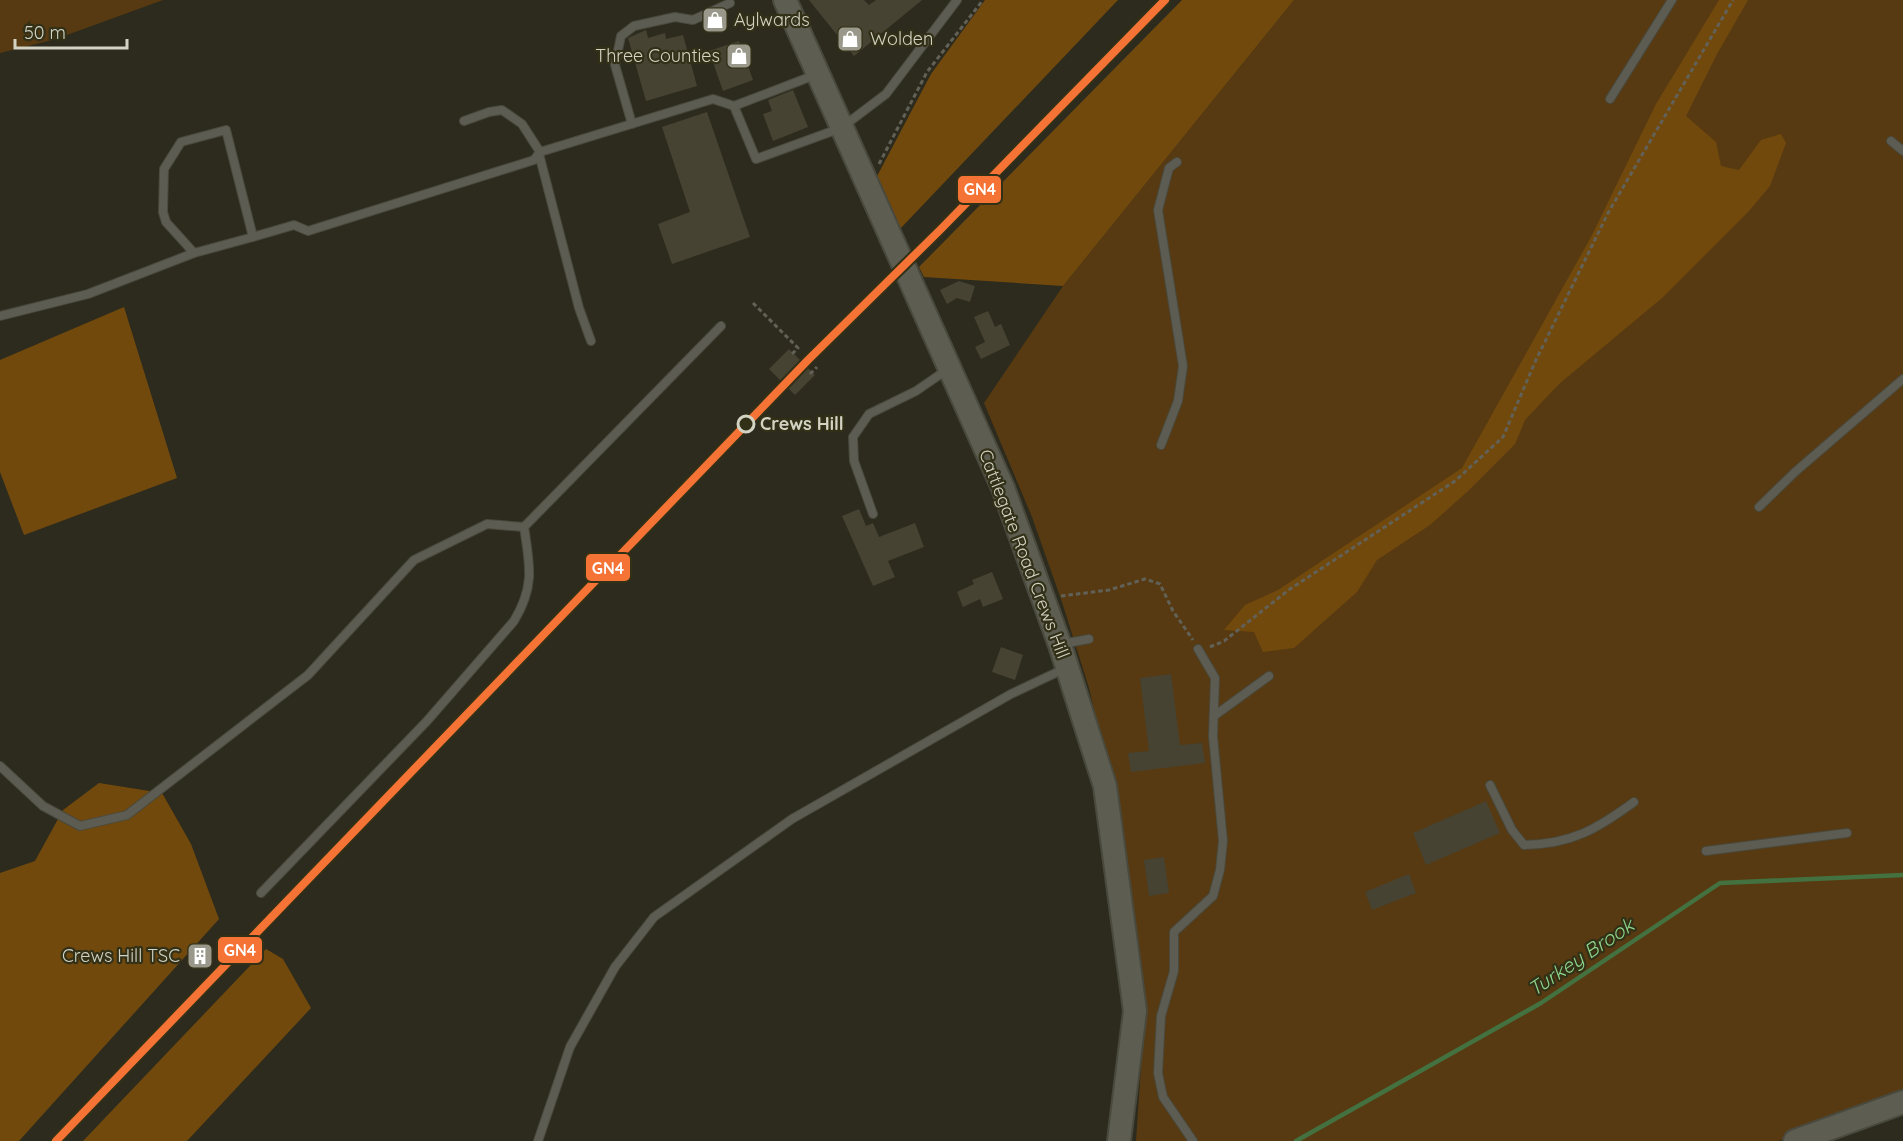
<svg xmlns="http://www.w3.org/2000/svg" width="1903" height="1141" font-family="Quicksand,sans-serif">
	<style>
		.green { fill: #573a11 }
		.forest { fill: #72490d }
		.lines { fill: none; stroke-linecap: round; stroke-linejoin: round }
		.stream { stroke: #447140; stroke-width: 4.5 }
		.building { fill: #474332 }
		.lane-casing { stroke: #49493d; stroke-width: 10 }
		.secondary-casing { stroke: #49493d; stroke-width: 26 }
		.path { stroke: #626158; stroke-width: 3; stroke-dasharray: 4.5 3; stroke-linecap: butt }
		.lane { stroke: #5d5c52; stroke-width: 8 }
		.secondary { stroke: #5d5e51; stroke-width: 22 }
		.rail-1-casing { stroke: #323017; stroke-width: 12 }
		.rail-1 { stroke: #f57335; stroke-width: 8 }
		.stop-dot { fill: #323017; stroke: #d3d3c4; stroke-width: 3 }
		.labels { text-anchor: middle; stroke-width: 4.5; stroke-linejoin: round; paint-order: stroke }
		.poi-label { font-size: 18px; fill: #d3d3c4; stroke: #323017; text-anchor: start }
		.stop-label { font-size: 18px; font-weight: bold; fill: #d3d3c4; stroke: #323017; text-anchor: start }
		.street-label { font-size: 18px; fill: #d3d3c4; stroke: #323017 }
		.water-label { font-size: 20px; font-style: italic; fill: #8fd78b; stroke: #323017 }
		.line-badge { stroke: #323017; stroke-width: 2 }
		.badge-label { font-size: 16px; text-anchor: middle; font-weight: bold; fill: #fff }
	</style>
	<rect width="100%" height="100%" fill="#2c2b1d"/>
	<g class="green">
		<polygon points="0,0 163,0 56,39 0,53"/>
		<polygon points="1294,0 1903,0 1903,1090 1779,1141 1136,1141 1145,1008 1111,785 1089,688 1062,602 1032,517 984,403 1063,286"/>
	</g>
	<g class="forest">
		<polygon points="985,0 1118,0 900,229 875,180 931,74"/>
		<polygon points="1182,0 1294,0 1063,286 924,277 919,267"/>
		<polygon points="1719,0 1748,0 1717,54 1686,116 1716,142 1721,166 1739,170 1761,140 1781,134 1786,143 1770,186 1749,211 1662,298 1559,384 1525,420 1515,444 1467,492 1430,525 1377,560 1357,592 1294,648 1263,652 1254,632 1224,630 1245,605 1278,590 1462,468 1591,237 1656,104"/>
		<polygon points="124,307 177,478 24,535 0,472 0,360"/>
		<polygon points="99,783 162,793 191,844 219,919 19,1141 0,1141 0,873 35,861 63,810"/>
		<polygon points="266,949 283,959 311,1008 187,1141 83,1141"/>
	</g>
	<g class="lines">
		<polyline class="stream" points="1296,1141 1541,1003 1720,883 1903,875"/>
	</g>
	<g class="building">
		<polygon points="809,0 864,0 869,5 876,0 922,0 854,56"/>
		<polygon points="646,30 648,38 665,33 666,39 683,35 697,86 646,101 628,38"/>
		<polygon points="739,41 753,80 723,91 709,51"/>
		<polygon points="793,90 808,127 773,141 763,114 772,111 768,100"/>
		<polygon points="707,112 750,237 672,264 658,224 690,212 662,127"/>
		<polygon points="959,281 975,286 970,302 957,298 947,304 940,290"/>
		<polygon points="988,311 995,327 1001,324 1010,345 981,359 975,347 985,342 974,317"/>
		<polygon points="789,349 815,375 795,395 769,369"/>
		<polygon points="859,509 866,526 873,523 879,537 915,523 924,547 888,561 895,577 873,586 842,516"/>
		<polygon points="992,572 1003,599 983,607 980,599 963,607 957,592 974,584 972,580"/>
		<polygon points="1001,647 1023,655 1015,680 992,672"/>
		<polygon points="1171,674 1180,745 1202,743 1205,763 1131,772 1128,753 1149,751 1140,678"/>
		<polygon points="1486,801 1500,833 1426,865 1413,833"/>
		<polygon points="1164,857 1169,893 1149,896 1144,860"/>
		<polygon points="1409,874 1416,893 1372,910 1365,892"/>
	</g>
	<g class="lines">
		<g class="lane-casing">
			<g id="lane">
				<polyline points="1610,99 1672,0"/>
				<polyline points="734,106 756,159 841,128 886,94 957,0"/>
				<polyline points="464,121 489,112 502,110 522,124 540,152"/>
				<polyline points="632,124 615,65 621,36 634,26 675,17 693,20 730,3"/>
				<polyline points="1891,141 1903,151"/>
				<polyline points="539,154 579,308 591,341"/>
				<polyline points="253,237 194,253 166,222 163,212 164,169 181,142 226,130 253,237 294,225 308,231 534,160 540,152 713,99 734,106 815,75"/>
				<polyline points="0,316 88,294 194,253"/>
				<polyline points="1161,445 1178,401 1183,366 1158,210 1169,168 1177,162"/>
				<polyline points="1759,507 1795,472 1903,379"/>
				<polyline points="873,514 854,461 853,437 869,414 916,391 948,369"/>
				<polyline points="1062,644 1089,639"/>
				<polyline points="1214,716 1269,676"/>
				<polyline points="0,766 43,806 80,826 127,815 308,675 414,560 487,524 524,527 721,326"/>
				<path d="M1490,785l22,45 12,15c48,-1 73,-16 110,-43"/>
				<polyline points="1706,851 1847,833"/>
				<path d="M261,893l166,-172 87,-100c21,-35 16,-55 10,-94"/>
				<polyline points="538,1141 570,1047 615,967 654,917 792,819 1011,694 1066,668"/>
				<polyline points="1193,1141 1163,1097 1158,1073 1161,1016 1174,971 1174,932 1213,896 1220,870 1223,841 1213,736 1215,678 1198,649"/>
			</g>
		</g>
		<g class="secondary-casing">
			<g id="secondary">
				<polyline points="785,0 1003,488 1060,645 1105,786 1135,1011 1119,1141"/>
				<polyline points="1795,1141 1903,1102"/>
			</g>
		</g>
		<g class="path">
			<polyline points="879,164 927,72 983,0"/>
			<polyline points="753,303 798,348 791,355"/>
			<polyline points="810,374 817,367"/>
			<polyline points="1061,596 1109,590 1145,579 1160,584 1173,611 1193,640"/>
			<polyline points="1210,647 1224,641 1290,589 1455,481 1503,437 1535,362 1608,213 1733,0"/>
		</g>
		<use href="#lane" class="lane"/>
		<use href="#secondary" class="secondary"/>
		<g class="rail-1-casing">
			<polyline id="rail-1" points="56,1141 808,360 941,229 1165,0"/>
		</g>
		<use href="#rail-1" class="rail-1"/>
	</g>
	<defs>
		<g id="shop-square" transform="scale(1.35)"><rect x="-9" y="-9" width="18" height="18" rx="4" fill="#99988a" stroke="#323017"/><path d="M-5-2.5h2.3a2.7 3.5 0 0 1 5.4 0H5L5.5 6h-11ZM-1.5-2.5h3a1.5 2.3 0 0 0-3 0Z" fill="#fff"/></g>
		<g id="building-square" transform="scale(1.35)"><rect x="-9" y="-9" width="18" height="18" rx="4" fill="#99988a" stroke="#323017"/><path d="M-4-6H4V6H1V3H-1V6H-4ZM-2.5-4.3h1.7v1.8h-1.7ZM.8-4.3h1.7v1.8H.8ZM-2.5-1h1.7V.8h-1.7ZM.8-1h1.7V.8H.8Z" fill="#fff"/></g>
	</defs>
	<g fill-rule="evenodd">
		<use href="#shop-square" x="715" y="20"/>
		<use href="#shop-square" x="850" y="39"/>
		<use href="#shop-square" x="739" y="56"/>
		<use href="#building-square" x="200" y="956"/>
	</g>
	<circle class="stop-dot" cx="746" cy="424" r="8"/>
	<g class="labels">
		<g class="poi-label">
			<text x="734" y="26">Aylwards</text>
			<text x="870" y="45">Wolden</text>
			<text x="720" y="62" text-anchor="end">Three Counties</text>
			<text x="180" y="962" text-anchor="end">Crews Hill TSC</text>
		</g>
		<g class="stop-label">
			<text x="760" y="430">Crews Hill</text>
		</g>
		<g class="street-label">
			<text transform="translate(1024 554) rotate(69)" y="6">Cattlegate Road Crews Hill</text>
		</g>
		<g class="water-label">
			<text transform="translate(1581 957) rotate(-34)" y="7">Turkey Brook</text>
		</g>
	</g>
	<g class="line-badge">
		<rect x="957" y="175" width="45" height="29" rx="6" fill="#f57335"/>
		<rect x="585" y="553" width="46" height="29" rx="6" fill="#f57335"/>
		<rect x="217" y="936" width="46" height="28" rx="6" fill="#f57335"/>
	</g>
	<g class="badge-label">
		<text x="980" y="195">GN4</text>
		<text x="608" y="574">GN4</text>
		<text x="240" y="956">GN4</text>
	</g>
	<path d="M15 39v9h112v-9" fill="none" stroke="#d3d3c4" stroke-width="3"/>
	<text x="24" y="39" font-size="18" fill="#d3d3c4" stroke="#323017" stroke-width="4.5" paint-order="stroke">50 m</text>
</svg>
